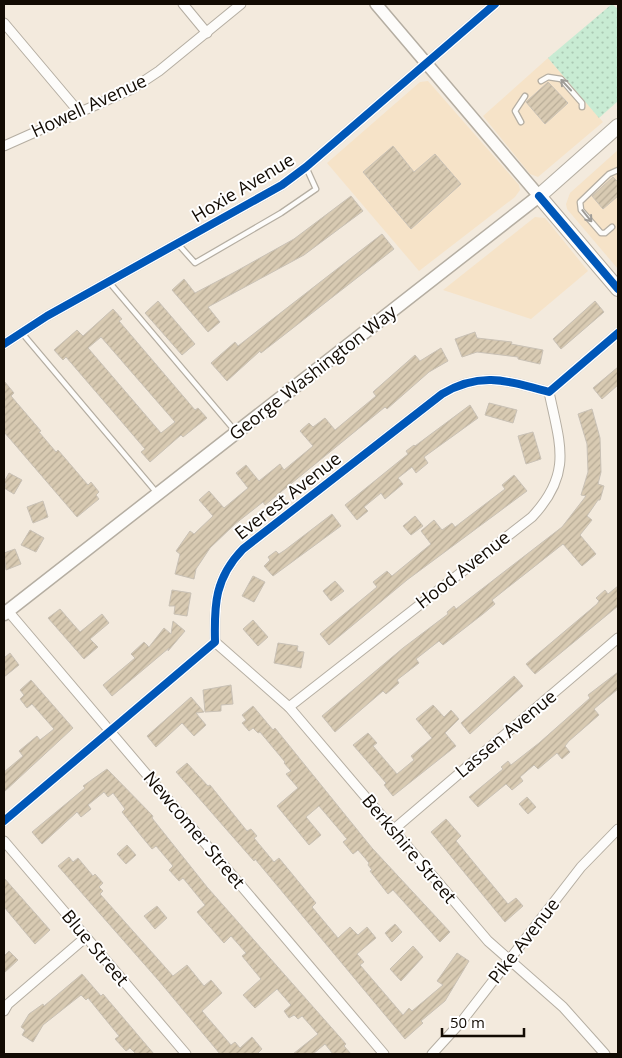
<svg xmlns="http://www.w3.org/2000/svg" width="622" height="1058" font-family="'Open Sans',sans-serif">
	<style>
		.built { fill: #f6e3c8 }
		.grass { fill: url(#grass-dots) }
		.building { fill: url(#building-hatch); stroke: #c9c1b5; fill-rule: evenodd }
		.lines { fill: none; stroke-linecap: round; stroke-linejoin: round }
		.service-casing { stroke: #b5aea2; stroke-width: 7 }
		.minor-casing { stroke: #b5aea2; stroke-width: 11 }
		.tertiary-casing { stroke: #b5aea2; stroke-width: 14 }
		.secondary-casing { stroke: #b5aea2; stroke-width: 15 }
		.primary-casing { stroke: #b5aea2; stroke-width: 16 }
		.service { stroke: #fdfcfa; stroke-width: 4.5 }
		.minor { stroke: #fdfcfa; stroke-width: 9 }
		.tertiary { stroke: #fdfcfa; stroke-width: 11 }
		.secondary { stroke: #fdfcfa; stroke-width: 12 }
		.primary { stroke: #fdfcfa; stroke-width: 14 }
		.cycleway-casing { stroke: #fff; stroke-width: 11 }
		.cycleway { stroke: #0057b8; stroke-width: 8 }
		.oneway { stroke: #9f9c97 }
		.labels { text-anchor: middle; stroke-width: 4; stroke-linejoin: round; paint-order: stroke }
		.street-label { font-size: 18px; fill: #120b03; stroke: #fff }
	</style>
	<defs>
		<pattern id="grass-dots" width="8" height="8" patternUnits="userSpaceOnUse" patternTransform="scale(1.25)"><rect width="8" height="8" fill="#c8ebd3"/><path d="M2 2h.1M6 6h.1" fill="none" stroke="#abc8b4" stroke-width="1.8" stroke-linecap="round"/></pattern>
		<pattern id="building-hatch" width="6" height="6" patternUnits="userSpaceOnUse" patternTransform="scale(1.25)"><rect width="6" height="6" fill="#d8cab2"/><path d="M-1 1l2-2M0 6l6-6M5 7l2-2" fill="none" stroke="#b8ac97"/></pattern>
	</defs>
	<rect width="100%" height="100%" fill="#f3eadd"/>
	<g class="built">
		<polygon points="548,58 603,122 538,177 530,174 483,116"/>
		<polygon points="428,81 519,185 520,190 515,197 419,271 327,163 420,82"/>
		<polygon points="618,150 618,269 567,209 566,204 570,193"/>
		<polygon points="535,217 545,218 588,271 531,319 443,290"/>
	</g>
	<polygon class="grass" points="612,4 618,9 618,101 599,118 548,58"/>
	<g class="building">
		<polygon points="548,82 568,103 545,124 526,102"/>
		<polygon points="393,146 414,172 435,154 461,184 411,229 363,172"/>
		<polygon points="613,177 618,182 618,196 603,209 592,196"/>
		<polygon points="351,196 363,211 304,255 208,307 220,322 208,332 172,290 184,279 195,293 233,273 294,239"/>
		<polygon points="382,234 394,249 261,353 260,351 227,381 211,363 235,342 238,346"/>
		<polygon points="158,301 195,344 182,355 145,313"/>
		<polygon points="595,301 604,312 561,349 553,339"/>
		<path d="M113,309l9,10 -3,2 76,89 3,-2 9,10 -24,19 -2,-2 -31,27 -9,-10 4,-3 -79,-92 -3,3 -9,-10 23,-20 6,6zM101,337l74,85 -14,11 -73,-85z"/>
		<polygon points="475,332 477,338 512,342 511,344 543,350 540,364 518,359 518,357 477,352 462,357 455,339"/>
		<polygon points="441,348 448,361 429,372 387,409 385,407 265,505 263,502 235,524 210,548 196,569 194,579 175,574 180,554 176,551 190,531 194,534 213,516 199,500 209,491 224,508 248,488 236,473 246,465 259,481 280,464 284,470 313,446 300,431 309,423 313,427 325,418 335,430 376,396 373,392 415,355 420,361"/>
		<polygon points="618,367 618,385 602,399 593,388"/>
		<polygon points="4,381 14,393 11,396 41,431 39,432 56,452 58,450 88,485 91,482 99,492 96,495 99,499 77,517 4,432"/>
		<polygon points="489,403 517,410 513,423 485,415"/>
		<polygon points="470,405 478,418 424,457 428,463 416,473 412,467 398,478 403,484 385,499 381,493 364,507 368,511 357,520 345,505 408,454 406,451 414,445 415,446"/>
		<polygon points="592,409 600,438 601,472 598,484 604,486 600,500 598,500 587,516 592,520 580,535 596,554 582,566 563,544 492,600 495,604 483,614 443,645 439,641 416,659 419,663 397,680 399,683 386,694 383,691 335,732 322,716 403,648 448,614 447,612 454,606 456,609 562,527 586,496 581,495 588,472 587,444 578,414"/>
		<polygon points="533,432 541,459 526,464 518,436"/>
		<polygon points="9,473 22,480 14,494 4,488 6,484 4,482"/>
		<polygon points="514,475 527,491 407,580 329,645 320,634 377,587 373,582 387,571 392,576 431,544 421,531 434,520 442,530 452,523 455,527 505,489 502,485"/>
		<polygon points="43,501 48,517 33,523 27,507"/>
		<polygon points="332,514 341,526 273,576 264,566 270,560 268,557 276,551 279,554 285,550"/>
		<polygon points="415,516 423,526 411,535 403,526"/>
		<polygon points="30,530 44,538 36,552 21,545"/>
		<polygon points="15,549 21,564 6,570 4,553"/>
		<polygon points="253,576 265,582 254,602 242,596"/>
		<polygon points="335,581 344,591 331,601 323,591"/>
		<polygon points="618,586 618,606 535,674 526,664 597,604 599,601 596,598 605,590 608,594"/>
		<polygon points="172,590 191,593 187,616 174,614 175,606 169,606"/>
		<polygon points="60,609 80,632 102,614 109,623 90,639 98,647 84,659 48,618"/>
		<polygon points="253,620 268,637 258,646 243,629"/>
		<polygon points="173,621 185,631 168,651 169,648 112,696 103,685 135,658 131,654 144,642 149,647 164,628 171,634"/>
		<polygon points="278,643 298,646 297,651 304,652 301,668 274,663"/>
		<polygon points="10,653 19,665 4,677 4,658"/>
		<polygon points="618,672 618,689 594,709 599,715 569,741 565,746 570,752 562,759 557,753 538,769 534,765 520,777 523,781 512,790 506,784 478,807 469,797 503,769 501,767 508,761 511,765 539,743 590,698 588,695"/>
		<polygon points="514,676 523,686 470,734 461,723"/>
		<polygon points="31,680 73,728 4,792 4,772 23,756 19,751 37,736 40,740 54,729 32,704 27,708 20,699 24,695 20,690"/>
		<polygon points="231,685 233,704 221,705 221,711 205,712 203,690"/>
		<polygon points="191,697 204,712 196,713 206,725 194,736 182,723 156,747 147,736"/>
		<polygon points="433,705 444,717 451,710 459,719 445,733 456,746 393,796 384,785 386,783 353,745 368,733 377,743 373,746 397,774 414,760 411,756 432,738 416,719"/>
		<polygon points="253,706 273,730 275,728 372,848 450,932 440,942 393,890 388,894 370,871 372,870 368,865 369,863 358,850 353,854 343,842 347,839 319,806 306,817 321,835 309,845 277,806 298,788 286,774 291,771 284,763 285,762 260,732 258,733 253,728 249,731 242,723 246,720 242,715"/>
		<polygon points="187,763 208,786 210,785 247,831 251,829 257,836 254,838 274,862 279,858 316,903 312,907 338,938 350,927 358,935 367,927 376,938 357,954 364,962 360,965 403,1015 409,1008 412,1011 443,985 437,981 457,953 469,961 445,1001 421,1021 423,1023 405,1039 255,859 254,861 176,772"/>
		<polygon points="107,769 153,816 152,818 207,887 346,1044 344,1046 351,1054 333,1054 325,1044 313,1054 293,1054 318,1034 302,1016 298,1019 294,1015 289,1018 284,1011 291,1005 277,989 255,1008 243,995 261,979 242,956 246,953 231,936 224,943 197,912 205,905 183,878 179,881 169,870 173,866 156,846 152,849 142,837 122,812 125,809 113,793 108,797 104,792 88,805 91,809 81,817 77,812 42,844 32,832 85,788 83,786"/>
		<polygon points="527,797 536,807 528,814 519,804"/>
		<polygon points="446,819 461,836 456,841 508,904 516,898 523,906 505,922 431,832"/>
		<polygon points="127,845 136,855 126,864 117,854"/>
		<polygon points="69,857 73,862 78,858 93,876 95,874 103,883 99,887 103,891 100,894 173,976 187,965 204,986 211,980 222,993 202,1011 231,1045 235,1042 240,1048 252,1037 262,1049 257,1054 220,1054 159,981 58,866"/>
		<polygon points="4,878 50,930 35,944 4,907"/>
		<polygon points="157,906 167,918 155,929 144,916"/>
		<polygon points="395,924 402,932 392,942 385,933"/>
		<polygon points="413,946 423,957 401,981 390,969"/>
		<polygon points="9,951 18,960 4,973 4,956"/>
		<polygon points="82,974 101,996 103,994 154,1054 136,1054 130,1048 126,1051 115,1039 119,1036 88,998 86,1000 81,995 43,1025 33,1042 22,1035 25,1030 21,1027 29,1014 43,1004 44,1006"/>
	</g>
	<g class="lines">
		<g class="service-casing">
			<g id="service">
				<polyline points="541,81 548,77 561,79 582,103 582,107"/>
				<polyline points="521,122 515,111 525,96"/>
				<polyline points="612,227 605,233 601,233 581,210 580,202 609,174 618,170"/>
				<polyline points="178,244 195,263 281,213 316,189 306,167"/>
				<polyline points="109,282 236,432"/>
				<polyline points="22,333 157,493"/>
			</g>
		</g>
		<g class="minor-casing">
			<g id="minor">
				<polyline points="183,4 207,33"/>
				<polyline points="4,23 79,112"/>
				<polyline points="4,146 132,89 159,71 241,4"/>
				<polyline points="4,344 47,316 282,185 306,167 495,4"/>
				<polyline points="8,611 384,1054"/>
				<polyline points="215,642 289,707 488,941 563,1007 605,1054"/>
				<path d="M289,707l243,-190c41,-44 28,-72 17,-125"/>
				<path d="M4,821l211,-179c-1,-38 0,-64 28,-93l199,-155c39,-23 66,-13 107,-2l69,-59"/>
				<polyline points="393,830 618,638"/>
				<polyline points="4,841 186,1054"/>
				<polyline points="4,1011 8,1004 86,937"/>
				<polyline points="432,1054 462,1021 581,867 618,829"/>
			</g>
		</g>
		<g class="tertiary-casing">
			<polyline id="tertiary" points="376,4 539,196"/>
		</g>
		<g class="secondary-casing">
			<polyline id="secondary" points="4,614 539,196"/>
		</g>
		<g class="primary-casing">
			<polyline id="primary" points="618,126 539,196 618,289"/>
		</g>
		<use href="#service" class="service"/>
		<use href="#minor" class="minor"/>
		<use href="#tertiary" class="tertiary"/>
		<use href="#secondary" class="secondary"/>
		<use href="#primary" class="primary"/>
		<g class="cycleway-casing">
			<g id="cycleway">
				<polyline points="539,196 618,289"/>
				<polyline points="4,344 47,316 282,185 306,167 495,4"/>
				<path d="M4,821l211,-179c-1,-38 0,-64 28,-93l199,-155c39,-23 66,-13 107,-2l69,-59"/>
			</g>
		</g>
		<use href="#cycleway" class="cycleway"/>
	</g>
	<defs><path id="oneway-shaft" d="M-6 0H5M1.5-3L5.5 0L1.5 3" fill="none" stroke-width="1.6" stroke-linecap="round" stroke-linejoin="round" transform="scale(1.25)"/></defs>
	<g class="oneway">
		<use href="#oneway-shaft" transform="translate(566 85) rotate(-133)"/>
		<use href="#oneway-shaft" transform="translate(587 216) rotate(51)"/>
	</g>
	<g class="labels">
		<g class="street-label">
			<text transform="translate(89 106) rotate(-25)" y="6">Howell Avenue</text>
			<text transform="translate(243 188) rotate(-31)" y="6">Hoxie Avenue</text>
			<text transform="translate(313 373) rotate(-38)" y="6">George Washington Way</text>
			<text transform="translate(288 496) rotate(-38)" y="6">Everest Avenue</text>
			<text transform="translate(463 570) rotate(-38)" y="6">Hood Avenue</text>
			<text transform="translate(506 734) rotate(-40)" y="6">Lassen Avenue</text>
			<text transform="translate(194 830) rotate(50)" y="6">Newcomer Street</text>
			<text transform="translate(409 849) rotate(50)" y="6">Berkshire Street</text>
			<text transform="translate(524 941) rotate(-52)" y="6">Pike Avenue</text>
			<text transform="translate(95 948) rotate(50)" y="6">Blue Street</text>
		</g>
	</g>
	<rect width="622" height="1058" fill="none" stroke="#120b03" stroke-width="10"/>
	<path d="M442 1028v8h82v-8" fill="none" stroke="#120b03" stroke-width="2.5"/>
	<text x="450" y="1028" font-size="15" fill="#120b03" stroke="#ffffff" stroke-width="4" paint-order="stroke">50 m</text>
</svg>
